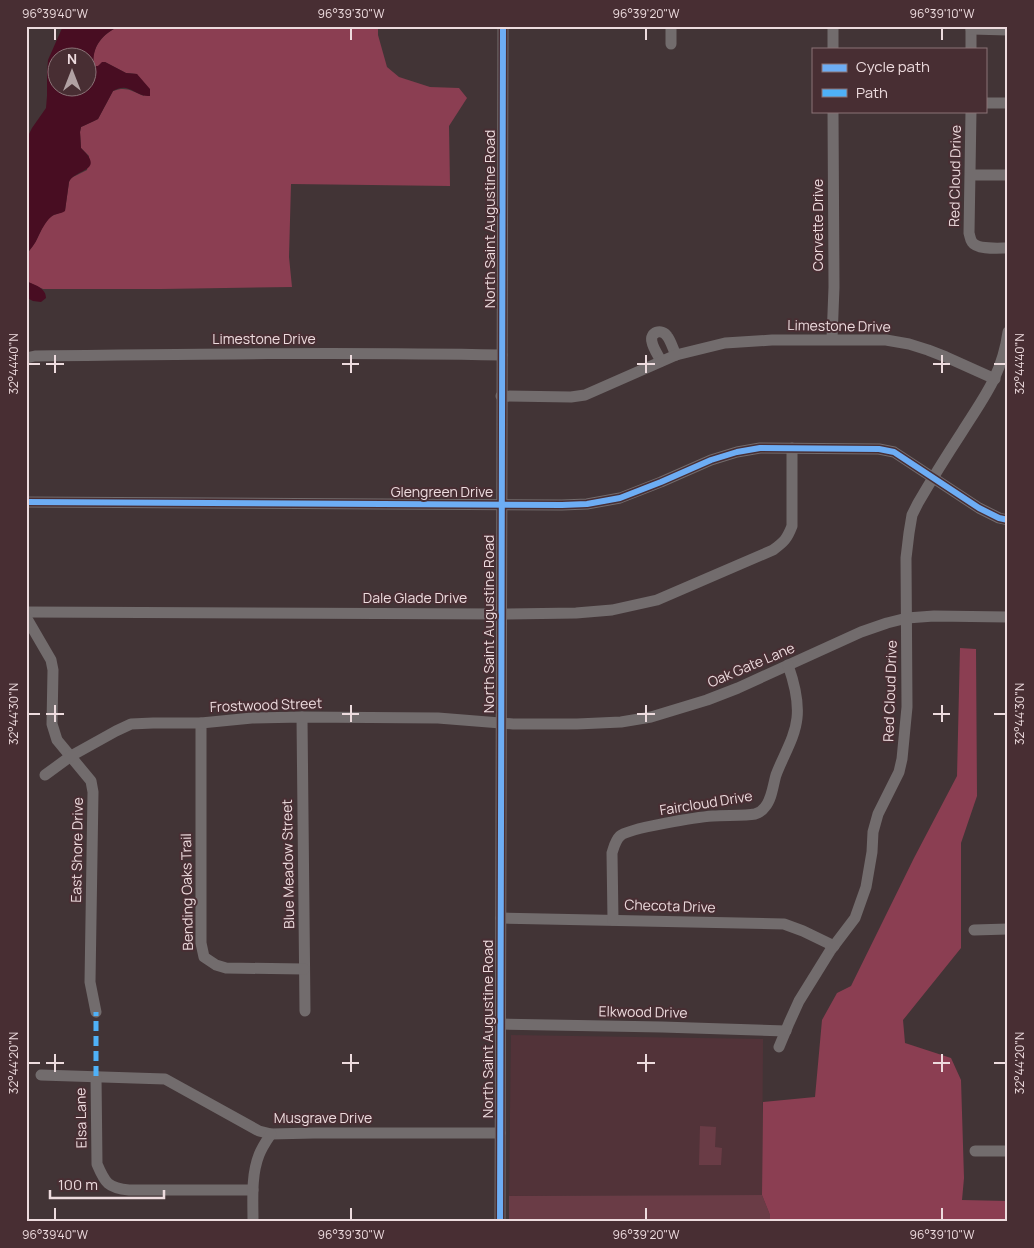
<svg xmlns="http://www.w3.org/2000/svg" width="1034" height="1248" font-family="Manrope,sans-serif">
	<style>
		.built { fill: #523339 }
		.green { fill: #6a3c46 }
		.forest { fill: #8b3e52 }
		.water { fill: #480d22; fill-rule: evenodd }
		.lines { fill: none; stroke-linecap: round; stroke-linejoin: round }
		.minor { stroke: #726c6d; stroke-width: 11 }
		.quiet { stroke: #4fb1f8; stroke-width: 5; stroke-dasharray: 10 5; stroke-linecap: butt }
		.cycleway-casing { stroke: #482e33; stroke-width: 9 }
		.cycleway { stroke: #6dadf4; stroke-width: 6 }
		.ticks { fill: none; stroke: #eddbde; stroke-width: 2 }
		.labels { text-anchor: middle; stroke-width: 4; stroke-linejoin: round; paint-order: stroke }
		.street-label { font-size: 14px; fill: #eddbde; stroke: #482e33 }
		.neatline { fill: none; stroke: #eddbde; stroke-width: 2 }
		.ticks-label { font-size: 12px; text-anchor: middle; fill: #eddbde }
	</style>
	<rect width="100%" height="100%" fill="#423436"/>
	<polygon class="built" points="511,1035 763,1039 762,1195 509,1196"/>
	<g class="green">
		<polygon points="700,1126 716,1127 715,1147 722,1148 721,1165 699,1165"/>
		<polygon points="762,1195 770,1215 770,1222 509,1222 509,1196"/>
	</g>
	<g class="forest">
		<path d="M120,26h258v9l9,32 12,10 31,10 29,1 8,10 -18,28 1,60 -159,-2 -2,73 3,30 -130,2h-119l-17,-8c0,-8 -1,-17 0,-24 1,-4 4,-7 6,-10 7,-9 9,-20 16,-28 4,-5 12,-5 17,-9l4,-28 2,-4 16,-8 2,-14 -8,-8 -1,-16 1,-5 13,-6 4,-2 15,-28c13,-5 19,0 31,5l-7,-22 -11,-1 -21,-11 -7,4 -4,1c-4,-19 9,-34 26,-41z"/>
		<polygon points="960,648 976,649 977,796 961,843 961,948 903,1020 905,1043 951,1058 961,1080 964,1178 962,1200 1008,1201 1008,1222 770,1222 770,1215 762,1195 763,1102 815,1097 822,1020 837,993 851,986 914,858 957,776"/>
	</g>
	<g class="water">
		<path d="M63,26h57c-17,7 -29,21 -26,40h4l4,-4h3l21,11 11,1 13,15v7c-10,1 -15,-6 -24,-8 -5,-1 -9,1 -13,3l-15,28 -4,2 -13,6 -1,5 1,16c25,24 -5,20 -12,34l-4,29c-4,3 -10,2 -14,6 -6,5 -10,14 -13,20 -3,7 -7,12 -12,17v-86l2,-32 4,-8 14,-20 1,-12v-23l1,-13zM58,58h30v30h-30z"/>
		<path d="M26,281c9,4 20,7 20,17l-5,4 -8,-1 -6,-3z"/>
	</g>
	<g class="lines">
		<g class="minor">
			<polyline points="671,26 671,44"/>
			<polyline points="833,26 833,49"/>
			<polyline points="971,26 971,49"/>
			<polyline points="971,29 1008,30"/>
			<polyline points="985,103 1008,103"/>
			<path d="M971,111l-2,122c1,3 1,6 3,9 5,8 27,6 36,6"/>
			<polyline points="971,175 1008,175"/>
			<polyline points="832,339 834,287 833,111"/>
			<path d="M26,358l9,-2c155,-2 311,-4 467,-1"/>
			<path d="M661,361c-3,-6 -8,-13 -9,-19 -3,-10 10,-14 15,-6 4,5 6,13 9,19"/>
			<polyline points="501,396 571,397 585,395 676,355 725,343 772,340 886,340 909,344 928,350 946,357 995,379"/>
			<polyline points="26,502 562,505 587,504 620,498 661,482 711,460 737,452 760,448 879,449 894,452 979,508 999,518 1008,520"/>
			<path d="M26,612l476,2 74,-1 36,-3 45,-10 116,-50c11,-8 14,-11 19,-24v-78"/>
			<polyline points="26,617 51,660 53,670 52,724 57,740 91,781 93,792 90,982 96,1012"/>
			<polyline points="302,717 305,1011"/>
			<polyline points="201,723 201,943 204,957 216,965 226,968 304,969"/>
			<polyline points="45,775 71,756 116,731 131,724 153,723 201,723 252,718 302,717 438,718 513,724 577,724 621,722 651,717 707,700 738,688 861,632 887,623 907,618 934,616 1008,617"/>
			<polyline points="501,918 784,924 803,931 834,946"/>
			<path d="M613,920l-1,-67c2,-6 3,-12 8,-17 8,-8 79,-19 93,-20 11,-1 32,0 42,-2 3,-1 8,-4 10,-7 7,-8 8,-22 11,-32 7,-19 19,-37 21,-57 2,-18 -3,-36 -9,-53"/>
			<polyline points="974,930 1008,929"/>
			<polyline points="501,1024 662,1027 786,1031"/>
			<path d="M779,1047l10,-24 10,-22 31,-50 25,-33 11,-31 6,-35 1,-20 5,-18 21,-42 3,-13 5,-52 -1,-149 3,-25 3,-18 6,-12c14,-24 29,-48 44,-71 22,-35 40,-57 46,-100"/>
			<polyline points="41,1075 165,1079 259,1131 271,1134 314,1133 500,1133"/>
			<path d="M96,1076l1,88c8,19 11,24 32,26h124"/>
			<polyline points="975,1151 1008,1151"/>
			<path d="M253,1222c0,-22 -2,-47 6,-67 3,-8 8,-15 12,-21"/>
			<polyline points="500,1222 503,26"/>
		</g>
		<polyline class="quiet" points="96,1076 96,1012"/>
		<g class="cycleway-casing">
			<g id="cycleway">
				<polyline points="26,502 562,505 587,504 620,498 661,482 711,460 737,452 760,448 879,449 894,452 979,508 999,518 1008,520"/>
				<polyline points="500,1222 503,26"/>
			</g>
		</g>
		<use href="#cycleway" class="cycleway"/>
	</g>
	<path class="ticks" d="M55,28v12M351,28v12M646,28v12M942,28v12M55,355v18M351,355v18M646,355v18M942,355v18M28,364h12M46,364h18M342,364h17M637,364h18M933,364h17M994,364h12M55,705v17M351,705v17M646,705v17M942,705v17M28,714h12M46,714h18M342,714h17M637,714h18M933,714h17M994,714h12M55,1054v18M351,1054v18M646,1054v18M942,1054v18M28,1063h12M46,1063h18M342,1063h17M637,1063h18M933,1063h17M994,1063h12M55,1208v12M351,1208v12M646,1208v12M942,1208v12"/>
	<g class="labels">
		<g class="street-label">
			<text transform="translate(955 176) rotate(-89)" y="5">Red Cloud Drive</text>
			<text transform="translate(490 219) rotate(-90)" y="5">North Saint Augustine Road</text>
			<text transform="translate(818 225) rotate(-90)" y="5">Corvette Drive</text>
			<text transform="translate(839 326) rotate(1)" y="5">Limestone Drive</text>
			<text x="264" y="344">Limestone Drive</text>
			<text x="442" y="497">Glengreen Drive</text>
			<text x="415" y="603">Dale Glade Drive</text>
			<text transform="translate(489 624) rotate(-90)" y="5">North Saint Augustine Road</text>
			<text transform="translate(751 665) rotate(-23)" y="5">Oak Gate Lane</text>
			<text transform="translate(890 691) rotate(-88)" y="5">Red Cloud Drive</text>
			<text transform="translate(266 705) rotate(-2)" y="5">Frostwood Street</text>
			<text transform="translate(706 803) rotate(-9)" y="5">Faircloud Drive</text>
			<text transform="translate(77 850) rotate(-89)" y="5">East Shore Drive</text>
			<text transform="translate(288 864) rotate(-91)" y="5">Blue Meadow Street</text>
			<text transform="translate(187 892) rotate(-91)" y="5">Bending Oaks Trail</text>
			<text transform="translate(670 906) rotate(2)" y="5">Checota Drive</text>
			<text transform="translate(643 1012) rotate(1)" y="5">Elkwood Drive</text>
			<text transform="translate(488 1029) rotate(-90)" y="5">North Saint Augustine Road</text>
			<text transform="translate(81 1118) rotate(-91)" y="5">Elsa Lane</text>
			<text x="323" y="1123">Musgrave Drive</text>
		</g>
	</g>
	<rect width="1034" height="1248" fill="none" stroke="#482e33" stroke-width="55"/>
	<rect x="812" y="48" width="175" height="65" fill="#482e33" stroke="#8a7377"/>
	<rect x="822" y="64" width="25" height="8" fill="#6dadf4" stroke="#8a7377"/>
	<text x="856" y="72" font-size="15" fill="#eddbde">Cycle path</text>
	<rect x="822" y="89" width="25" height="8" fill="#4fb1f8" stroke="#8a7377"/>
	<text x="856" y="98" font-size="15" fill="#eddbde">Path</text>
	<g transform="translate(72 72)"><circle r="24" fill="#482e33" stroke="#8a7377"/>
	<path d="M0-4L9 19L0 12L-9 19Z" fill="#b1a1a3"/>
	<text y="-8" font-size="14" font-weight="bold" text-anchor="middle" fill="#eddbde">N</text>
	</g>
	<path d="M50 1190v8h114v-8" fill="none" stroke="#eddbde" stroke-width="2.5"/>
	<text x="58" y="1190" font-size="15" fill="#eddbde" stroke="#482e33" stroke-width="4" paint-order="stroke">100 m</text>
	<rect x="28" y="28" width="978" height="1192" class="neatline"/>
	<g class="ticks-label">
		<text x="55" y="18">96°39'40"W</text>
		<text x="351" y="18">96°39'30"W</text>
		<text x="646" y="18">96°39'20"W</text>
		<text x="942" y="18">96°39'10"W</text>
		<text transform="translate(14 364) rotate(-90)" y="4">32°44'40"N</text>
		<text transform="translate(1020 364) rotate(-90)" y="4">32°44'40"N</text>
		<text transform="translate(14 714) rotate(-90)" y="4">32°44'30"N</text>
		<text transform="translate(1020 714) rotate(-90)" y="4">32°44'30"N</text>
		<text transform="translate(14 1063) rotate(-90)" y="4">32°44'20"N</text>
		<text transform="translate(1020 1063) rotate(-90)" y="4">32°44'20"N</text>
		<text x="55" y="1239">96°39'40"W</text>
		<text x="351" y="1239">96°39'30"W</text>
		<text x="646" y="1239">96°39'20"W</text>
		<text x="942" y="1239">96°39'10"W</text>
	</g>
</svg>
